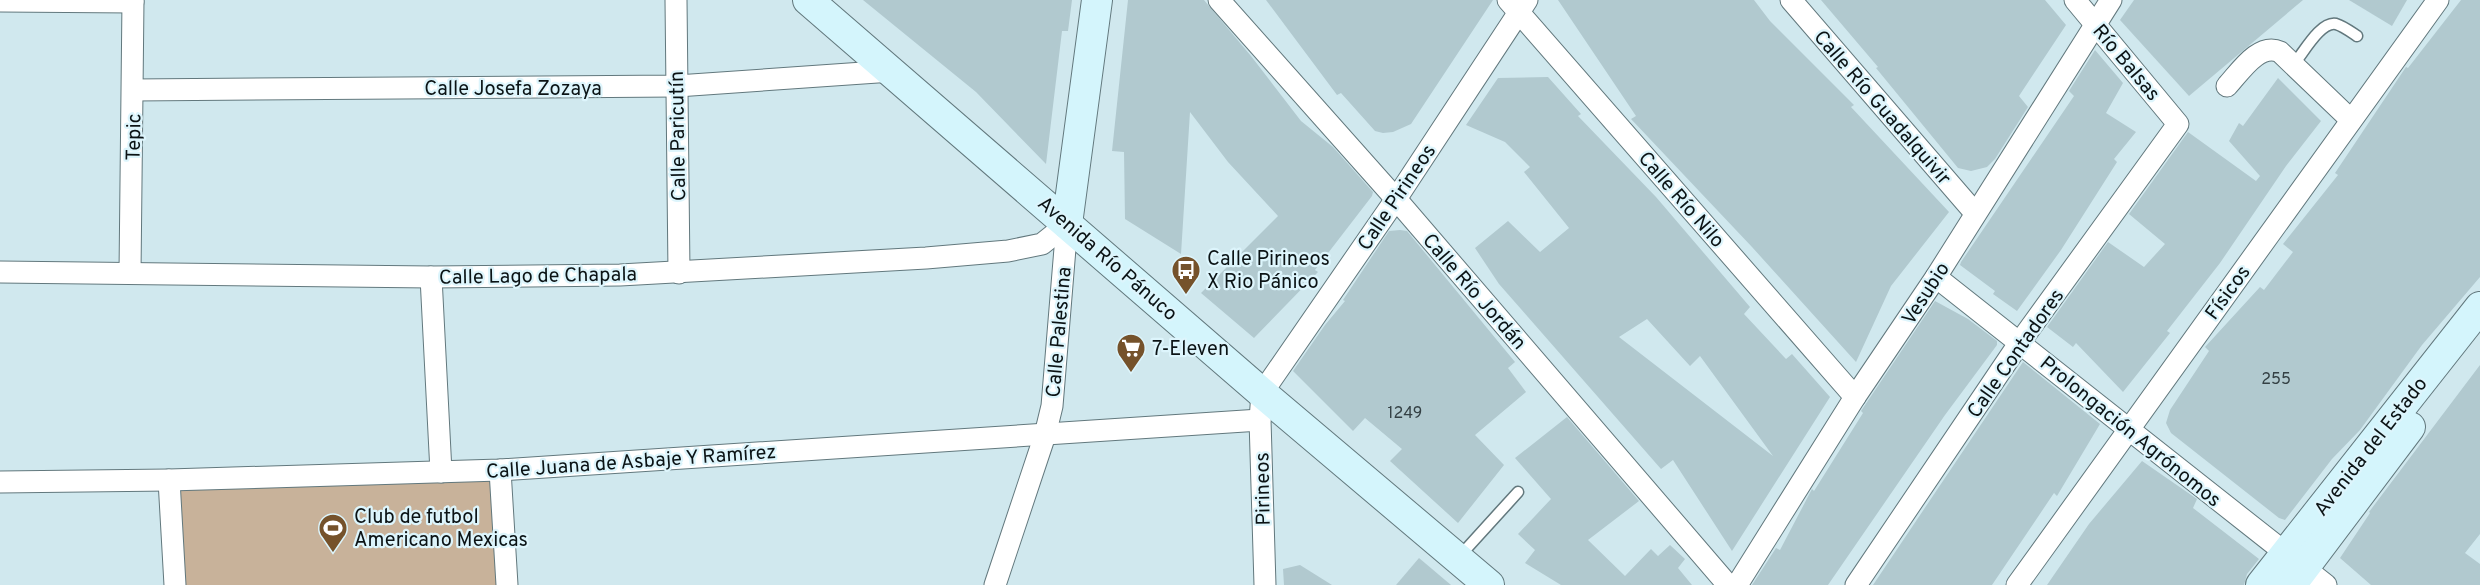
<svg xmlns="http://www.w3.org/2000/svg" width="2480" height="585" font-family="Overpass,sans-serif">
	<style>
		.green { fill: #c8b29a }
		.building { fill: #b1c9cf; fill-rule: evenodd }
		.lines { fill: none; stroke-linecap: round; stroke-linejoin: round }
		.lane-casing { stroke: #62787d; stroke-width: 13 }
		.street-casing { stroke: #62787d; stroke-width: 23 }
		.secondary-casing { stroke: #62787d; stroke-width: 32 }
		.lane { stroke: #fff; stroke-width: 10 }
		.street { stroke: #fff; stroke-width: 21 }
		.secondary { stroke: #d4f5fc; stroke-width: 30 }
		.labels { text-anchor: middle; stroke-width: 4.5; stroke-linejoin: round; paint-order: stroke }
		.number-label { font-size: 16px; fill: #344044 }
		.street-label { font-size: 20px; fill: #0b1315; stroke: #ddf5fc }
		.poi-label { font-size: 20px; fill: #0b1315; stroke: #ddf5fc; text-anchor: start }
	</style>
	<rect width="100%" height="100%" fill="#d0e8ee"/>
	<polygon class="green" points="500,470 508,585 176,585 169,480"/>
	<g class="building">
		<polygon points="863,0 1072,0 1068,31 1062,31 1046,164 976,92"/>
		<polygon points="1128,0 1204,0 1251,56 1301,121 1333,147 1373,192 1372,196 1315,270 1318,272 1254,338 1201,293 1278,216 1228,162 1190,112 1181,254 1125,219 1124,152 1112,151"/>
		<polygon points="1266,0 1493,0 1411,124 1393,132 1383,133 1375,131 1341,93 1337,95"/>
		<polygon points="1558,0 1754,0 1770,21 1854,105 1851,107 1949,212 1891,286 1856,362 1752,247 1631,119 1636,116"/>
		<polygon points="1821,0 2045,0 2066,25 2019,96 2028,107 1995,159 1987,167 1971,171 1958,168 1876,68 1878,67"/>
		<polygon points="2134,0 2303,0 2189,96 2120,20"/>
		<polygon points="2349,0 2407,0 2392,26"/>
		<polygon points="2461,0 2480,0 2480,277 2422,345 2360,430 2332,459 2285,520 2279,518 2171,433 2166,423 2170,410 2209,351 2205,347 2260,287 2264,290 2293,252 2283,244 2338,175 2335,173 2406,67 2408,68"/>
		<polygon points="2095,50 2123,83 2106,113 2136,132 2114,159 2117,162 2061,250 2017,311 1993,294 1995,291 1960,265 1961,262 2074,96 2069,91"/>
		<path d="M1548,77l33,37 -3,2 78,81 94,110 -6,7 42,45 6,-5 38,43 -98,154 -59,-91 -12,9 -162,-185 -24,-36 33,-27 32,31 29,-24 -45,-56 6,-5 -25,-25 -39,-17 32,-47zM1647,319l43,47 10,-10 73,100 -154,-119z"/>
		<polygon points="2278,78 2321,121 2286,166 2220,263 2167,331 2170,333 2123,392 2076,343 2073,347 2047,327 2108,242 2144,267 2165,244 2129,214 2188,132 2256,181 2260,176 2229,141 2239,123 2243,126"/>
		<polygon points="1400,230 1407,231 1515,362 1508,368 1526,392 1475,435 1504,465 1458,523 1390,461 1402,449 1365,418 1353,431 1293,371 1325,325 1345,301 1343,300 1389,231"/>
		<polygon points="1935,301 1968,319 1997,341 1997,345 1945,415 1828,585 1752,585 1776,548 1780,550 1812,489 1814,491 1863,413 1861,411"/>
		<polygon points="2023,362 2100,424 2057,496 2054,493 1992,585 1873,585"/>
		<polygon points="2480,365 2480,534 2465,553 2480,564 2480,585 2371,585 2340,558 2370,513 2369,512"/>
		<polygon points="1567,417 1639,501 1588,540 1625,576 1651,549 1658,556 1670,545 1685,559 1678,568 1692,585 1561,585 1525,563 1535,550 1518,534 1551,499 1515,458"/>
		<polygon points="2142,461 2197,499 2193,508 2259,559 2247,574 2244,585 2047,585 2089,524"/>
		<polygon points="1419,558 1451,585 1396,585"/>
		<polygon points="1300,565 1332,585 1284,585 1283,569"/>
	</g>
	<g class="lines">
		<g class="lane-casing">
			<g id="lane">
				<path d="M2293,65c10,-11 27,-44 43,-41 7,2 15,8 21,12"/>
				<polyline points="1458,558 1518,492"/>
			</g>
		</g>
		<g class="street-casing">
			<g id="street">
				<polyline points="676,0 679,273"/>
				<polyline points="1219,0 1396,199 1728,585"/>
				<polyline points="1508,0 1855,397"/>
				<polyline points="1791,0 1975,213"/>
				<polyline points="0,1 133,2"/>
				<path d="M2227,86c13,-14 32,-44 53,-34l71,68"/>
				<polyline points="133,90 677,86 892,71"/>
				<polyline points="0,272 431,277 620,275 926,258 1008,251 1042,244 1067,224"/>
				<polyline points="130,273 133,0"/>
				<polyline points="431,277 441,472"/>
				<polyline points="1936,277 2326,585"/>
				<polyline points="500,470 507,585"/>
				<polyline points="169,480 175,585"/>
				<polyline points="0,482 169,480 500,470 1260,420"/>
				<polyline points="995,585 1045,435 1052,406 1067,224"/>
				<polyline points="1265,585 1260,420 1262,393 1396,199 1527,0"/>
				<polyline points="1737,585 1855,397 1936,277 2111,0"/>
				<polyline points="1856,585 2020,342 2178,124 2075,0"/>
				<polyline points="2017,585 2438,0"/>
			</g>
		</g>
		<g class="secondary-casing">
			<g id="secondary">
				<polyline points="808,0 1262,393 1489,585"/>
				<polyline points="1067,224 1097,0"/>
				<polyline points="2261,585 2480,307"/>
				<polyline points="2291,585 2410,427"/>
			</g>
		</g>
		<use href="#lane" class="lane"/>
		<use href="#street" class="street"/>
		<use href="#secondary" class="secondary"/>
	</g>
	<defs>
		<g id="bus-pin" transform="scale(1.5)"><path d="M0 17L-7.5 6A9.5 9.5 0 1 1 7.5 6Z" fill="#75522b" stroke="#ddf5fc"/><path d="M-5-6H5V4H4V6H2V4H-2V6H-4V4H-5ZM-3.5-4V0h7V-4ZM-3.5 1.2v1.5H-2V1.2ZM2 1.2v1.5H3.5V1.2Z" fill="#fff"/></g>
		<g id="supermarket-pin" transform="scale(1.5)"><path d="M0 17L-7.5 6A9.5 9.5 0 1 1 7.5 6Z" fill="#75522b" stroke="#ddf5fc"/><path d="M-6-5.5h2.5l.6 2H6L4.5 2H-2.5L-4.4-4H-6ZM-1.5 3.2a1.3 1.3 0 1 0 .1 0ZM3 3.2a1.3 1.3 0 1 0 .1 0Z" fill="#fff"/></g>
		<g id="stadium-pin" transform="scale(1.5)"><path d="M0 17L-7.5 6A9.5 9.5 0 1 1 7.5 6Z" fill="#75522b" stroke="#ddf5fc"/><path d="M0-5a6.5 5 0 1 0 0 10a6.5 5 0 1 0 0-10ZM-3.5-1.8h7v3.6h-7Z" fill="#fff"/></g>
	</defs>
	<g fill-rule="evenodd">
		<use href="#bus-pin" x="1186" y="270"/>
		<use href="#supermarket-pin" x="1131" y="348"/>
		<use href="#stadium-pin" x="333" y="528"/>
	</g>
	<g class="labels">
		<g class="number-label">
			<text x="2276" y="384">255</text>
			<text x="1405" y="418">1249</text>
		</g>
		<g class="street-label">
			<text transform="translate(2127 62) rotate(50)" y="7">Río Balsas</text>
			<text x="513" y="95">Calle Josefa Zozaya</text>
			<text transform="translate(1883 107) rotate(49)" y="7">Calle Río Guadalquivir</text>
			<text transform="translate(677 136) rotate(-91)" y="7">Calle Paricutín</text>
			<text transform="translate(133 137) rotate(-89)" y="7">Tepic</text>
			<text transform="translate(1396 197) rotate(-56)" y="7">Calle Pirineos</text>
			<text transform="translate(1682 199) rotate(49)" y="7">Calle Río Nilo</text>
			<text transform="translate(1108 258) rotate(41)" y="7">Avenida Río Pánuco</text>
			<text transform="translate(538 275) rotate(-1)" y="7">Calle Lago de Chapala</text>
			<text transform="translate(1475 291) rotate(49)" y="7">Calle Río Jordán</text>
			<text transform="translate(2227 292) rotate(-54)" y="7">Físicos</text>
			<text transform="translate(1925 293) rotate(-57)" y="7">Vesubio</text>
			<text transform="translate(1058 332) rotate(-85)" y="7">Calle Palestina</text>
			<text transform="translate(2015 353) rotate(-55)" y="7">Calle Contadores</text>
			<text transform="translate(2131 431) rotate(39)" y="7">Prolongación Agrónomos</text>
			<text transform="translate(2370 446) rotate(-52)" y="7">Avenida del Estado</text>
			<text transform="translate(631 461) rotate(-4)" y="7">Calle Juana de Asbaje Y Ramírez</text>
			<text transform="translate(1262 489) rotate(-91)" y="7">Pirineos</text>
		</g>
		<g class="poi-label">
			<text x="1207" y="265">Calle Pirineos<tspan x="1207" dy="23">X Rio Pánico</tspan></text>
			<text x="1152" y="355">7-Eleven</text>
			<text x="354" y="523">Club de futbol<tspan x="354" dy="23">Americano Mexicas</tspan></text>
		</g>
	</g>
</svg>
